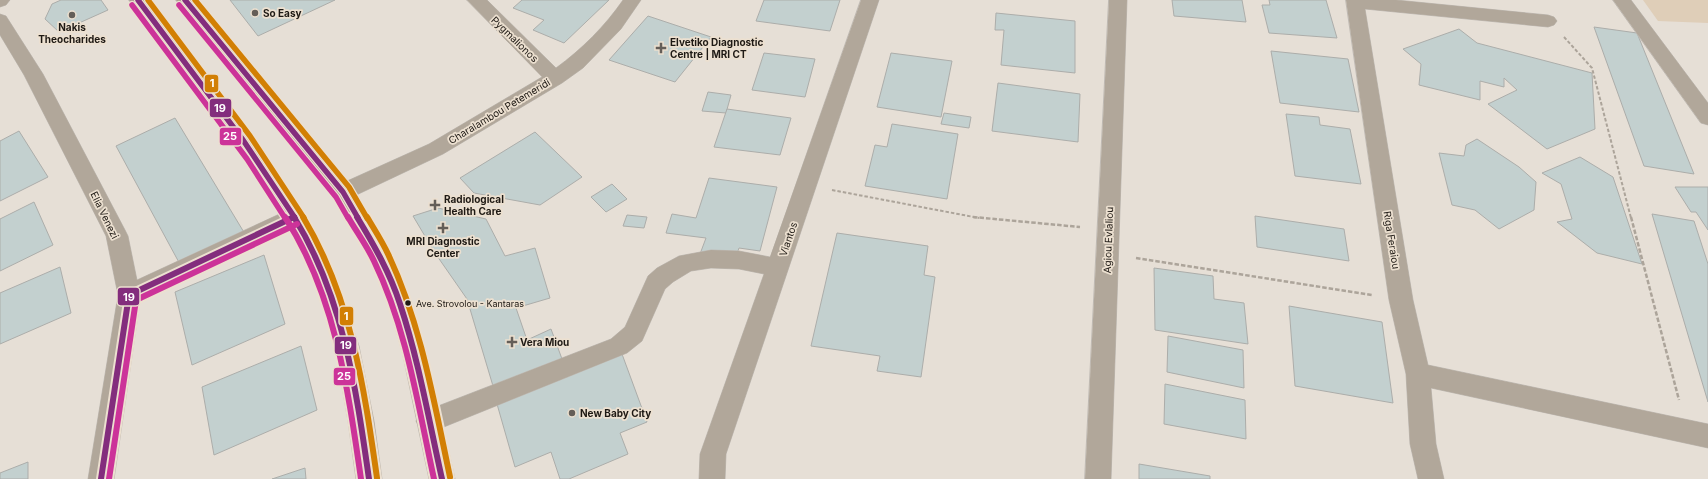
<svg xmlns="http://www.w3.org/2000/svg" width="1708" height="479" font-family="Inter,sans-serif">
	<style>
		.green { fill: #dfceb8 }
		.building { fill: #c3d0cf; stroke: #acadaa }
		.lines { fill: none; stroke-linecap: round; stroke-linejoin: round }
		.minor-casing { stroke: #c0bbb5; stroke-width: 1 }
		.major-casing { stroke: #c0bbb5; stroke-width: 1 }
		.path-far1 { stroke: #aca49a; stroke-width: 2; stroke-dasharray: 3.5 2; stroke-linecap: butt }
		.path { stroke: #aca49a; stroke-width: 2.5; stroke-dasharray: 4.5 2; stroke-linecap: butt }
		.minor { fill: #b1a79a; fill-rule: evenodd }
		.major { fill: #aa9e90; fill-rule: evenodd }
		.bus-1-far1-casing { stroke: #ece0d0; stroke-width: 8 }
		.bus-1-casing { stroke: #ece0d0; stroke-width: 10 }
		.bus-2-far1-casing { stroke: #ece0d0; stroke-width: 8 }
		.bus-2-casing { stroke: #ece0d0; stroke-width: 10 }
		.bus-3-far1-casing { stroke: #ece0d0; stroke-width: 8 }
		.bus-3-casing { stroke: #ece0d0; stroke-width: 10 }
		.bus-1-far1 { stroke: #832d7d; stroke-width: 5.5 }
		.bus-1 { stroke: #832d7d; stroke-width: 6 }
		.bus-2-far1 { stroke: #c39; stroke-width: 5.5 }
		.bus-2 { stroke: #c39; stroke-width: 6 }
		.bus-3-far1 { stroke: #d27f04; stroke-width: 5.5 }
		.bus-3 { stroke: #d27f04; stroke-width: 6 }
		.poi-dot { fill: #645e58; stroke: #ece0d0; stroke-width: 1.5 }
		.bus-dot { fill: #1e1914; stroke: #ece0d0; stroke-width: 1.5 }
		.labels { text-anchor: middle; stroke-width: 3.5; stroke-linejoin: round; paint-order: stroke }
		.bus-label { font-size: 9px; fill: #1e1914; stroke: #ece0d0; text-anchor: start }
		.poi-label { font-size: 10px; font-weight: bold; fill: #1e1914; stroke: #ece0d0; text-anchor: start }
		.street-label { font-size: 10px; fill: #1e1914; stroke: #ece0d0 }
		.line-badge { stroke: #ece0d0; stroke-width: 1.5 }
		.badge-label { font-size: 11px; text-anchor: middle; font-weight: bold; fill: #fff }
	</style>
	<rect width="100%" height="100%" fill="#e6dfd6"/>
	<polygon class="green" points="1643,0 1708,0 1708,23 1658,21"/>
	<g class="building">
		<polygon points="61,0 101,0 108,10 59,32 45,19 52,4"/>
		<polygon points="230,0 335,0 258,36"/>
		<polygon points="522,0 609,0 564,43 533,30 544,20 513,8"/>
		<polygon points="764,0 840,0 830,31 756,21"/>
		<polygon points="1172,0 1242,0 1246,22 1174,16"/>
		<polygon points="1269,0 1326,0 1337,38 1269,33 1262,5 1270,5"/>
		<polygon points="996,13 1075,21 1075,73 1001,65 1004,30 995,30"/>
		<polygon points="648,16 711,37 675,82 609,60"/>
		<polygon points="1594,27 1637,33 1694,174 1644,166"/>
		<polygon points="1459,29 1477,43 1592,73 1595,129 1547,149 1488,104 1517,90 1504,78 1504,87 1480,81 1480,100 1419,85 1421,64 1403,49"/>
		<polygon points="1271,51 1348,59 1359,112 1280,103"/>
		<polygon points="764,53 815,59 805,97 752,90"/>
		<polygon points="891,53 952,61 941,117 877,107"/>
		<polygon points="998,83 1080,94 1078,142 992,131"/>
		<polygon points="708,92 731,95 726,113 702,111"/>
		<polygon points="727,109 791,118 780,155 714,147"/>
		<polygon points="944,113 971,117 969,128 941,124"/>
		<polygon points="1286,114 1319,117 1320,125 1350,129 1361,184 1295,176"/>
		<polygon points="175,118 245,234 182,268 116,146"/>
		<polygon points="892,124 958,134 947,199 865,186 875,145 887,147"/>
		<polygon points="19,131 48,177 0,201 0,141"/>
		<polygon points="535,132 582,177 540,205 474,193 460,178"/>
		<polygon points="1477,139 1519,167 1536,182 1534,210 1499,229 1475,210 1452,205 1439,153 1464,156 1466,145"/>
		<polygon points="1580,157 1613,177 1642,264 1597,253 1557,222 1572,219 1561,184 1542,173"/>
		<polygon points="709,178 777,187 760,251 739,248 735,259 700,254 706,238 666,233 672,214 696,218"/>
		<polygon points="612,184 627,199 606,212 591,197"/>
		<polygon points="1675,187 1708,187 1708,230 1696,212 1691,212"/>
		<polygon points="34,202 53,245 0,271 0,219"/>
		<polygon points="438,208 486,219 505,256 535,248 550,298 516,308 527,340 551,329 562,359 493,386 467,299 435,253 413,216"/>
		<polygon points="1652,214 1694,221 1708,264 1708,402"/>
		<polygon points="627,215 647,217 644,228 623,226"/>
		<polygon points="1255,216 1344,229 1349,261 1257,247"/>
		<polygon points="837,233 928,246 924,275 935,277 921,377 877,371 880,356 811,346"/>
		<polygon points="264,255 285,324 192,365 175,292"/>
		<polygon points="60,267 71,313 0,344 0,293"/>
		<polygon points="1154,268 1213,276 1214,299 1244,303 1248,344 1155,330"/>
		<polygon points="1289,306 1382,322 1393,403 1295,386"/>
		<polygon points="1168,336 1243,350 1244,388 1167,372"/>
		<polygon points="301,346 317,410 214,455 202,387"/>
		<polygon points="622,354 647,422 620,433 628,454 569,479 560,479 551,452 515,467 497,404"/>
		<polygon points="1165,384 1245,400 1246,439 1164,424"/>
		<polygon points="28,462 28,479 0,479 0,473"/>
		<polygon points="1139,464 1210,476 1210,479 1139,479"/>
		<polygon points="305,468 306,479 272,479"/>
	</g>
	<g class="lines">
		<g class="minor-casing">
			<g id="minor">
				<polygon points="0,0 10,0 6,5 0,7"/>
				<path d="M467,0h20l69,68c26,-19 49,-42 67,-68h18l-20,29 -38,39 -21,15 -119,71 -93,44 -7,2 -7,-2 -4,-6 4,-6 93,-42 113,-67z"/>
				<polygon points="861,0 879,0 726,454 725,479 699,479 700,454 764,274 739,269 711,268 691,271 673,282 665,289 642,341 627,353 429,433 420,429 416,421 420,413 611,339 625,327 648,276 657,268 679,256 711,250 739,251 770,257"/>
				<polygon points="1109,0 1127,0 1111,479 1085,479"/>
				<polygon points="1346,0 1396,0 1548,15 1554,17 1557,21 1554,25 1548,27 1365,9 1413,300 1428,365 1708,424 1708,448 1431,388 1436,444 1444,479 1418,479 1410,444 1406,374 1389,300"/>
				<polygon points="1613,0 1631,0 1708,103 1708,125 1701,123"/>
				<polygon points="0,14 6,16 43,74 125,230 128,236 137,280 286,211 294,208 302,211 305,217 302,223 140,301 114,479 88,479 118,295 106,236 24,75 0,35"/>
			</g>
		</g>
		<g class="major-casing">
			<g id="major">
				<polygon points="129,0 148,0 261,149 312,227 335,275 359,346 374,421 382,479 356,479 348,421 335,346 313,275 292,231 247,159"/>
				<polygon points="176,0 195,0 350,186 389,251 412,303 426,351 455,479 429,479 402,351 388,303 371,260 336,198"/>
			</g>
		</g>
		<g class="path-far1">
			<polyline points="1564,37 1592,68 1631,218"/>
			<polyline points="832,190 979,218"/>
		</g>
		<g class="path">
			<polyline points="973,217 1080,227"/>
			<polyline points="1631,217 1679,400"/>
			<polyline points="1136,258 1372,295"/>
		</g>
		<use href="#minor" class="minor"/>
		<use href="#major" class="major"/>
		<g class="bus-1-far1-casing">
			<g id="bus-1-far1">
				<polyline points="138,0 243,140 295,218"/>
				<polyline points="185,0 343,192 358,218"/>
				<polyline points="292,218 294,217"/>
			</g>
		</g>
		<g class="bus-1-casing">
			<g id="bus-1">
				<path d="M294,217c49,79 62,171 75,262"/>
				<path d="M357,217c17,28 33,56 43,87 19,57 29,117 42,175"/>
				<polyline points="101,479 129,295 294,217"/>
			</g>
		</g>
		<g class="bus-2-far1-casing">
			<g id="bus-2-far1">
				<polyline points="132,5 247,159 285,218"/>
				<polyline points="179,5 336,197 348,218"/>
			</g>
		</g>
		<g class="bus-2-casing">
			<g id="bus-2">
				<path d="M285,217c50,77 63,172 76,262"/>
				<path d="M348,217c8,14 19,29 26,44 33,68 44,145 60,218"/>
				<polyline points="109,479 136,300 297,224"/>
			</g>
		</g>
		<g class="bus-3-far1-casing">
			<g id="bus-3-far1">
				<polyline points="148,0 250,136 304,218"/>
				<polyline points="195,0 349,187 367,218"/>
			</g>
		</g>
		<g class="bus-3-casing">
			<g id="bus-3">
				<path d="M303,217c48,80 61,170 74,261"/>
				<path d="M367,217c7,12 15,24 21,37 33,70 46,148 62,223"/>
			</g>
		</g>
		<use href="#bus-1-far1" class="bus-1-far1"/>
		<use href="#bus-1" class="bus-1"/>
		<use href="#bus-2-far1" class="bus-2-far1"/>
		<use href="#bus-2" class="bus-2"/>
		<use href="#bus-3-far1" class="bus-3-far1"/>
		<use href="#bus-3" class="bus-3"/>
	</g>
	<g class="poi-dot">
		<circle cx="255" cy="13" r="4"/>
		<circle cx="72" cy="15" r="4"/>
		<path d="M659 42h4v4h4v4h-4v4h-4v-4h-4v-4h4z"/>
		<path d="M433 199h4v4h4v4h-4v4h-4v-4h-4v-4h4z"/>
		<path d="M441 222h4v4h4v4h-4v4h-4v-4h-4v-4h4z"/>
		<path d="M510 336h4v4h4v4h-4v4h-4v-4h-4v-4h4z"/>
		<circle cx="572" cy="413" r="4"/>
	</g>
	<circle class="bus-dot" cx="408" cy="303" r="3.5"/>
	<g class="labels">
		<g class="bus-label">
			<text x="416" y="307">Ave. Strovolou - Kantaras</text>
		</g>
		<g class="poi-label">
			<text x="263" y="17">So Easy</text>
			<text x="72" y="31" text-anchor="middle">Nakis<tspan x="72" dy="12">Theocharides</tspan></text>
			<text x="670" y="46">Elvetiko Diagnostic<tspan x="670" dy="12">Centre | MRI CT</tspan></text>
			<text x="444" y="203">Radiological<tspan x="444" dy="12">Health Care</tspan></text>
			<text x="443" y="245" text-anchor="middle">MRI Diagnostic<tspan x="443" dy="12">Center</tspan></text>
			<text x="520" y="346">Vera Miou</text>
			<text x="580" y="417">New Baby City</text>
		</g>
		<g class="street-label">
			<text transform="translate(515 39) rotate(44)" y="4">Pygmalionos</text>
			<text transform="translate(499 111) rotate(-31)" y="4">Charalambou Petemeridi</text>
			<text transform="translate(105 215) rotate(64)" y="4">Elia Venezi</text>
			<text transform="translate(788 239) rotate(-71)" y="4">Viantos</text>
			<text transform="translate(1108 240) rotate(-88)" y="4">Agiou Evlaliou</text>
			<text transform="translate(1392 240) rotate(81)" y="4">Riga Feraiou</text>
		</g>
	</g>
	<g class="line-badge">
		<rect x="204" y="74" width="15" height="19" rx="4" fill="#d27f04"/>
		<rect x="209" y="98" width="23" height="20" rx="4" fill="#832d7d"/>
		<rect x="219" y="127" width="23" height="19" rx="4" fill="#c39"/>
		<rect x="117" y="287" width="23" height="19" rx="4" fill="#832d7d"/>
		<rect x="339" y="306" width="15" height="20" rx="4" fill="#d27f04"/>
		<rect x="334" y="336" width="23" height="19" rx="4" fill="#832d7d"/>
		<rect x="333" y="367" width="23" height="19" rx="4" fill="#c39"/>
	</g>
	<g class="badge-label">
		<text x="212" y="87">1</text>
		<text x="220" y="112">19</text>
		<text x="230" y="140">25</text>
		<text x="129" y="301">19</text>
		<text x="346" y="320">1</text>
		<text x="346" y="349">19</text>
		<text x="344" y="380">25</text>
	</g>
</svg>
